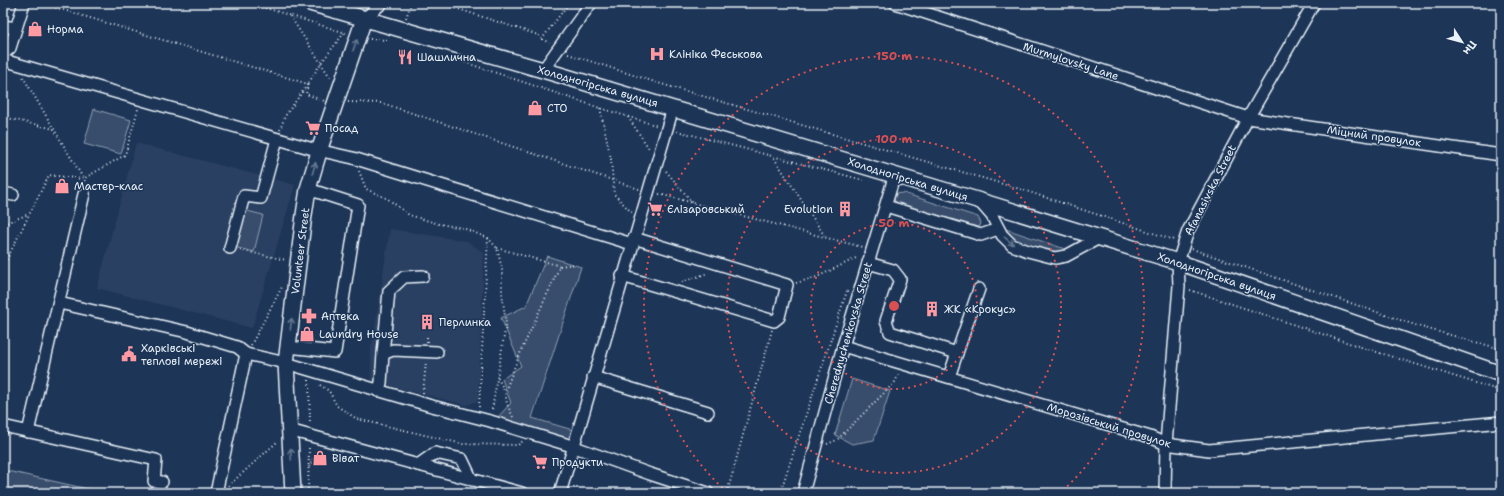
<svg xmlns="http://www.w3.org/2000/svg" width="1504" height="496" font-family="'Shantell Sans',sans-serif">
	<style>
		.built { fill: #2a4162 }
		.green { fill: #374d6c; stroke: #909fb2 }
		.lines { fill: none; stroke-linecap: round; stroke-linejoin: round }
		.minor-casing { stroke: #e8f1f8; stroke-width: 14 }
		.major-casing { stroke: #e8f1f8; stroke-width: 18 }
		.path { stroke: #e8f1f8; stroke-width: 2; stroke-dasharray: 1 3; stroke-linecap: butt }
		.minor { stroke: #1d3557; stroke-width: 11 }
		.major { stroke: #1d3557; stroke-width: 15 }
		.oneway { stroke: #64778f }
		.ring { fill: none; stroke: #da5052; stroke-width: 2; stroke-dasharray: 2 4 }
		.labels { text-anchor: middle; stroke-width: 3; stroke-linejoin: round; paint-order: stroke }
		.poi-label { font-size: 11px; fill: #e8f1f8; stroke: #1d3557; text-anchor: start }
		.street-label { font-size: 11px; fill: #e8f1f8; stroke: #1d3557 }
		.centre { fill: #da5052; stroke: #1d3557; stroke-width: 2 }
		.ring-label { font-size: 12px; text-anchor: middle; font-weight: bold; fill: #da5052; stroke: #1d3557; stroke-width: 3; stroke-linejoin: round; paint-order: stroke }
	</style>
	<rect width="100%" height="100%" fill="#1d3557"/>
	<filter id="ink" filterUnits="userSpaceOnUse"><feTurbulence type="fractalNoise" baseFrequency=".025" numOctaves="2"/><feDisplacementMap in="SourceGraphic" scale="8" xChannelSelector="R" yChannelSelector="G"/><feConvolveMatrix kernelMatrix="1 2 1 2 8 2 1 2 1" color-interpolation-filters="sRGB"/></filter>
	<g filter="url(#ink)">
		<g class="built">
			<polygon points="136,143 295,185 252,328 97,288"/>
			<polygon points="390,229 467,241 484,253 478,401 466,405 371,381 371,346 373,340"/>
		</g>
		<g class="green">
			<polygon points="94,109 131,120 121,154 84,144"/>
			<polygon points="903,193 978,217 981,223 980,226 976,228 899,204 894,200 893,194"/>
			<polygon points="243,210 263,215 254,252 234,247"/>
			<polygon points="1000,227 1071,251 1054,258 1014,245"/>
			<polygon points="547,256 581,267 532,418 573,430 570,442 495,420 511,403 502,379 521,366 501,318 526,306"/>
			<polygon points="852,379 890,391 874,440 852,444 835,435"/>
			<polygon points="3,470 106,493 3,493"/>
		</g>
		<g class="lines">
			<g class="minor-casing">
				<g id="minor">
					<polyline points="895,3 1248,118 1501,155"/>
					<polyline points="364,19 382,3"/>
					<polyline points="3,26 16,28"/>
					<polyline points="3,54 10,48 24,3"/>
					<polyline points="3,60 313,149 353,158 632,244"/>
					<polyline points="543,70 591,3"/>
					<polyline points="3,193 13,195"/>
					<polyline points="978,200 992,216 1002,235 1012,245 1028,251 1055,258 1066,256 1099,238"/>
					<polyline points="886,206 981,235 998,229"/>
					<polyline points="230,248 244,196 261,198 277,139"/>
					<polyline points="868,263 893,270 900,279 886,321 890,332 957,353 979,289"/>
					<polyline points="622,276 774,321 779,317 787,285 634,238"/>
					<polyline points="59,303 187,332 237,347 246,354 286,363 428,405 490,421 572,446 650,474 708,493"/>
					<polyline points="843,346 1150,437 1166,444 1209,450 1501,422"/>
					<polyline points="288,347 335,352 358,205 308,189"/>
					<polyline points="383,354 389,291 404,277 423,276"/>
					<polyline points="593,377 708,412"/>
					<polyline points="949,377 957,353"/>
					<polyline points="378,391 381,383 383,354 393,350 437,352"/>
					<polyline points="3,426 156,460 154,481 162,482"/>
					<polyline points="289,430 522,493"/>
					<polyline points="28,432 84,194"/>
					<polyline points="418,465 435,453 462,459 472,480"/>
					<polyline points="216,493 246,354"/>
					<polyline points="560,493 673,108"/>
					<polyline points="803,493 843,346 895,174"/>
					<polyline points="1165,493 1166,444 1179,286 1178,262 1188,231 1248,118 1314,3"/>
				</g>
			</g>
			<g class="major-casing">
				<g id="major">
					<polyline points="310,3 543,70 977,200 1178,262 1501,374"/>
					<polyline points="293,493 286,363 304,215 308,189 321,145 364,19"/>
				</g>
			</g>
			<g class="path">
				<polyline points="49,3 54,7 308,84 306,94 324,101"/>
				<polyline points="250,3 346,33"/>
				<polyline points="440,3 538,35 542,39 569,3"/>
				<polyline points="290,16 330,77"/>
				<polyline points="406,18 411,3"/>
				<polyline points="370,39 389,40"/>
				<polyline points="542,39 549,43"/>
				<polyline points="568,54 658,83 1020,189 1174,240"/>
				<polyline points="461,61 600,108 658,126"/>
				<polyline points="23,77 86,183"/>
				<polyline points="348,102 382,103 639,189"/>
				<polyline points="600,108 611,159 614,194 632,213"/>
				<polyline points="3,117 54,129"/>
				<polyline points="628,117 650,150"/>
				<polyline points="280,130 285,116 308,84 321,63 344,33"/>
				<polyline points="677,131 863,180"/>
				<polyline points="774,158 826,238"/>
				<polyline points="359,171 366,189 388,199 409,215 439,224 463,228 488,238 497,248 502,269 502,293 506,324 492,410"/>
				<polyline points="666,171 693,203"/>
				<polyline points="659,194 862,247"/>
				<polyline points="3,224 29,214"/>
				<polyline points="497,248 560,266"/>
				<polyline points="1192,249 1421,327 1501,349"/>
				<polyline points="240,250 286,260"/>
				<polyline points="3,267 49,175 83,179 125,155 138,109"/>
				<polyline points="682,282 708,273"/>
				<polyline points="796,283 817,277 858,257"/>
				<polyline points="1190,290 1361,347 1501,391"/>
				<polyline points="427,342 427,336"/>
				<polyline points="251,345 282,287"/>
				<polyline points="498,378 505,392"/>
				<polyline points="309,380 310,424"/>
				<polyline points="320,385 329,391 337,406 357,419 463,444 518,445 523,441"/>
				<polyline points="423,393 426,362"/>
				<polyline points="479,407 488,238"/>
				<polyline points="513,417 507,404 505,392 518,358 560,266 575,264"/>
				<polyline points="827,444 837,440 895,382 899,374"/>
				<polyline points="309,467 318,449"/>
				<polyline points="228,486 277,442"/>
				<polyline points="170,488 170,491 178,493"/>
				<polyline points="308,493 309,446"/>
				<polyline points="727,493 772,330"/>
				<polyline points="780,493 848,288"/>
			</g>
			<use href="#minor" class="minor"/>
			<use href="#major" class="major"/>
		</g>
		<defs><path id="oneway-shaft" d="M-6 0H5M1.5-3L5.5 0L1.5 3" fill="none" stroke-width="1.6" stroke-linecap="round" stroke-linejoin="round"/></defs>
		<g class="oneway">
			<use href="#oneway-shaft" transform="translate(355 45) rotate(-70)"/>
			<use href="#oneway-shaft" transform="translate(314 168) rotate(-74)"/>
			<use href="#oneway-shaft" transform="translate(1009 241) rotate(39)"/>
			<use href="#oneway-shaft" transform="translate(291 324) rotate(-83)"/>
			<use href="#oneway-shaft" transform="translate(291 454) rotate(-93)"/>
		</g>
	</g>
	<g class="ring">
		<circle cx="894" cy="306" r="83"/>
		<circle cx="894" cy="306" r="167"/>
		<path d="M727 492A250 250 0 1 1 1061 492"/>
	</g>
	<defs>
		<g id="shop-bare" transform="scale(1.2)"><path d="M-5-2.5h2.3a2.7 3.5 0 0 1 5.4 0H5L5.5 6h-11ZM-1.5-2.5h3a1.5 2.3 0 0 0-3 0Z" fill="#ff9aa2" stroke="#1d3557" stroke-width="2.5" paint-order="stroke"/></g>
		<g id="hospital-bare" transform="scale(1.2)"><path d="M-5-5h3v3.5h4V-5h3V5h-3V1.5h-4V5h-3Z" fill="#ff9aa2" stroke="#1d3557" stroke-width="2.5" paint-order="stroke"/></g>
		<g id="restaurant-bare" transform="scale(1.2)"><path d="M-5-6h1v4h1v-4h1v4h1v-4h1v5L-1.5 .5V6h-2V.5L-5-1ZM5-6V6H3V1.5H1.5Q1.5-4 5-6Z" fill="#ff9aa2" stroke="#1d3557" stroke-width="2.5" paint-order="stroke"/></g>
		<g id="supermarket-bare" transform="scale(1.2)"><path d="M-6-5.5h2.5l.6 2H6L4.5 2H-2.5L-4.4-4H-6ZM-1.5 3.2a1.3 1.3 0 1 0 .1 0ZM3 3.2a1.3 1.3 0 1 0 .1 0Z" fill="#ff9aa2" stroke="#1d3557" stroke-width="2.5" paint-order="stroke"/></g>
		<g id="building-bare" transform="scale(1.2)"><path d="M-4-6H4V6H1V3H-1V6H-4ZM-2.5-4.3h1.7v1.8h-1.7ZM.8-4.3h1.7v1.8H.8ZM-2.5-1h1.7V.8h-1.7ZM.8-1h1.7V.8H.8Z" fill="#ff9aa2" stroke="#1d3557" stroke-width="2.5" paint-order="stroke"/></g>
		<g id="pharmacy-bare" transform="scale(1.2)"><path d="M-2-6h4v4h4v4h-4v4h-4v-4h-4v-4h4Z" fill="#ff9aa2" stroke="#1d3557" stroke-width="2.5" paint-order="stroke"/></g>
		<g id="civic-bare" transform="scale(1.2)"><path d="M-.6-6.5H3V-4.5H.6V-3L4-1V1h2V6H-6V1h2V-1L-.6-3ZM-1.2 2.5V6h2.4V2.5Z" fill="#ff9aa2" stroke="#1d3557" stroke-width="2.5" paint-order="stroke"/></g>
	</defs>
	<g fill-rule="evenodd">
		<use href="#shop-bare" x="35" y="29"/>
		<use href="#hospital-bare" x="657" y="54"/>
		<use href="#restaurant-bare" x="405" y="57"/>
		<use href="#shop-bare" x="535" y="108"/>
		<use href="#supermarket-bare" x="313" y="128"/>
		<use href="#shop-bare" x="62" y="186"/>
		<use href="#supermarket-bare" x="655" y="209"/>
		<use href="#building-bare" x="845" y="209"/>
		<use href="#building-bare" x="932" y="309"/>
		<use href="#pharmacy-bare" x="309" y="316"/>
		<use href="#building-bare" x="427" y="322"/>
		<use href="#shop-bare" x="307" y="334"/>
		<use href="#civic-bare" x="129" y="354"/>
		<use href="#shop-bare" x="320" y="458"/>
		<use href="#supermarket-bare" x="540" y="462"/>
	</g>
	<g class="labels">
		<g class="poi-label">
			<text x="47" y="33">Норма</text>
			<text x="669" y="58">Клініка Феськова</text>
			<text x="417" y="61">Шашлична</text>
			<text x="547" y="112">СТО</text>
			<text x="325" y="132">Посад</text>
			<text x="74" y="190">Мастер-клас</text>
			<text x="667" y="213">Єлізаровський</text>
			<text x="833" y="213" text-anchor="end">Evolution</text>
			<text x="944" y="313">ЖК «Крокус»</text>
			<text x="321" y="320">Аптека</text>
			<text x="439" y="326">Перлинка</text>
			<text x="319" y="338">Laundry House</text>
			<text x="141" y="352">Харківські<tspan x="141" dy="13">теплові мережі</tspan></text>
			<text x="332" y="462">Віват</text>
			<text x="552" y="466">Продукти</text>
		</g>
		<g class="street-label">
			<text transform="translate(1071 61) rotate(18)" y="4">Murmylovsky Lane</text>
			<text transform="translate(598 86) rotate(16)" y="4">Холодногірська вулиця</text>
			<text transform="translate(1374 136) rotate(8)" y="4">Міцний провулок</text>
			<text transform="translate(908 179) rotate(17)" y="4">Холодногірська вулиця</text>
			<text transform="translate(1210 190) rotate(-63)" y="4">Afanasivska Street</text>
			<text transform="translate(300 251) rotate(-83)" y="4">Volunteer Street</text>
			<text transform="translate(1217 276) rotate(19)" y="4">Холодногірська вулиця</text>
			<text transform="translate(848 333) rotate(-74)" y="4">Cherednychenkovska Street</text>
			<text transform="translate(1109 425) rotate(17)" y="4">Морозівський провулок</text>
		</g>
	</g>
	<circle cx="894" cy="306" r="6" class="centre"/>
	<g class="ring-label">
		<text x="894" y="60">150 m</text>
		<text x="894" y="143">100 m</text>
		<text x="894" y="227">50 m</text>
	</g>
	<rect width="1504" height="496" fill="none" stroke="#1d3557" stroke-width="16"/>
	<rect x="8" y="8" width="1488" height="480" fill="none" stroke="#e8f1f8" stroke-width="1.5" filter="url(#ink)"/>
	<g transform="translate(1462 42) rotate(126)" stroke="#1d3557" stroke-width="3" paint-order="stroke">
	<path d="M0-3L7 15L0 10L-7 15Z" fill="#e8f1f8"/>
	<text y="-6" font-size="11" font-weight="bold" text-anchor="middle" fill="#e8f1f8">Пн</text>
	</g>
</svg>
